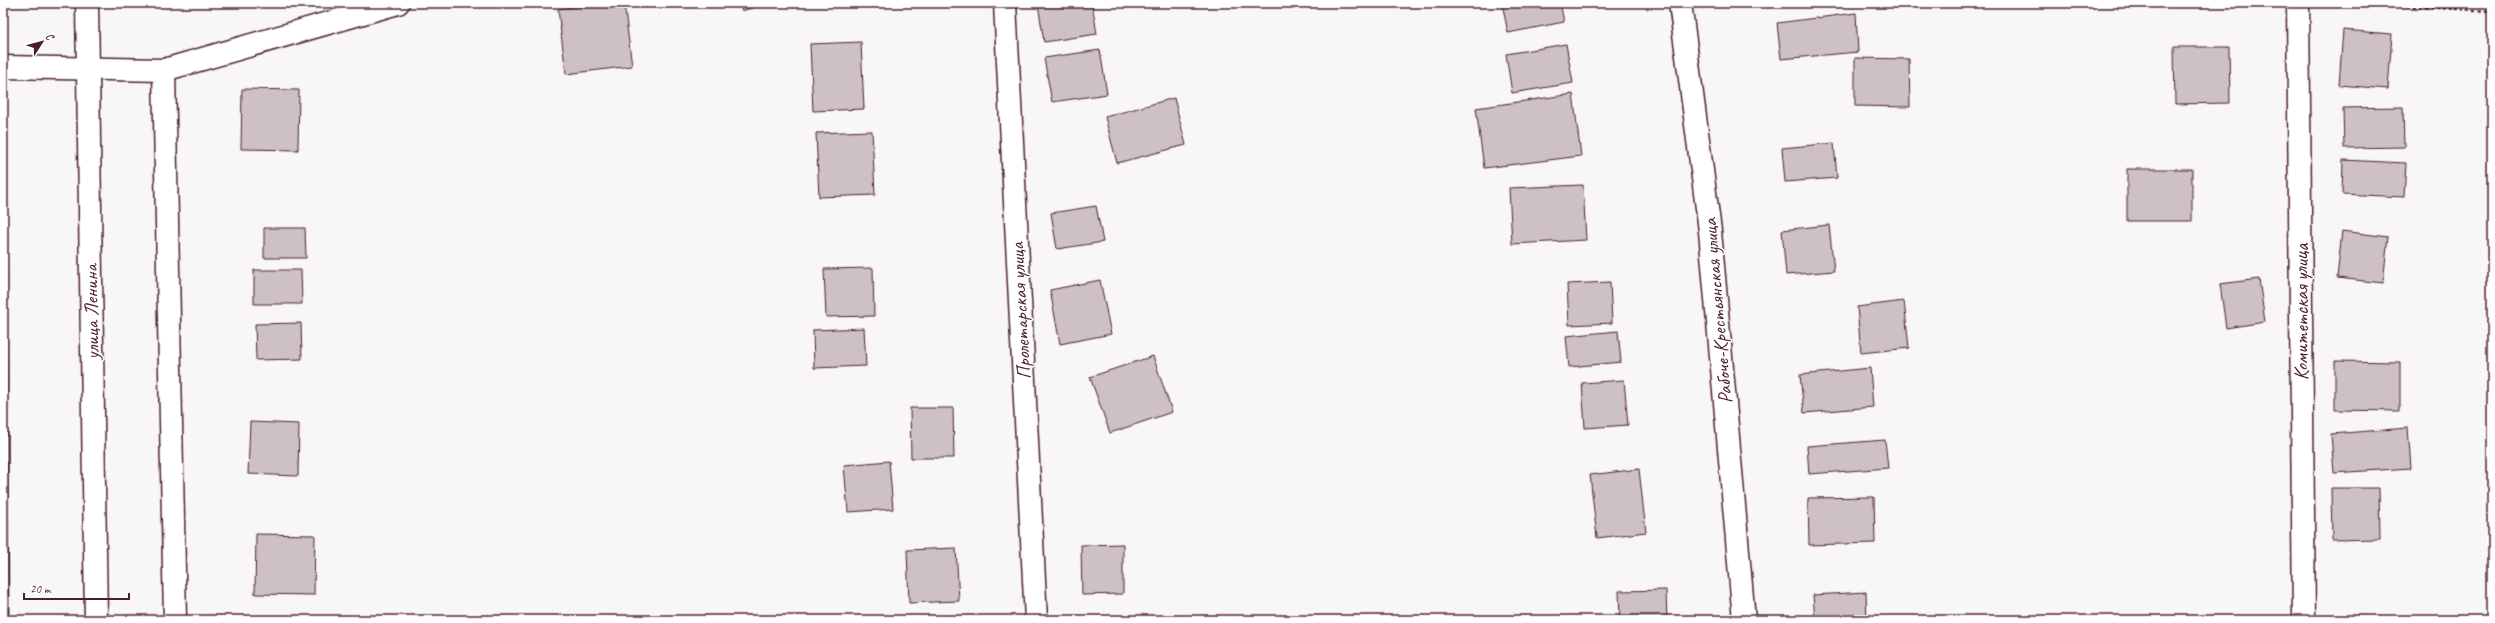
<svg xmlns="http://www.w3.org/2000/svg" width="2495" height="623" font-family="Caveat,sans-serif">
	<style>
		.building { fill: #cdc1c4; stroke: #4a1f2b }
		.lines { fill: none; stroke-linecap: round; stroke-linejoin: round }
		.minor-casing { stroke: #4a1f2b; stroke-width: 25 }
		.path { stroke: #4a1f2b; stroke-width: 2.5; stroke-dasharray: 3 3; stroke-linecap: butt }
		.minor { stroke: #fff; stroke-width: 22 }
		.labels { text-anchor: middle; stroke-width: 3; stroke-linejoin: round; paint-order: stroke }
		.street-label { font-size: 20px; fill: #4a1f2b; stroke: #fff }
	</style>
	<rect width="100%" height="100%" fill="#f8f6f7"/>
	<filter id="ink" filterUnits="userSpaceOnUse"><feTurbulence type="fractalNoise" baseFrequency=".025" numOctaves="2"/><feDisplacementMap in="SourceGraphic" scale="8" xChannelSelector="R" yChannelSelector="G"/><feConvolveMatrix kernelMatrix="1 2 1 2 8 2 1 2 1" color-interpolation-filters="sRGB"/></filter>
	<g filter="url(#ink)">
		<g class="building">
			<polygon points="607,3 624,3 632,66 566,74 558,9"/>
			<polygon points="739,3 767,3 742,11"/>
			<polygon points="1047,3 1092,3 1097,34 1044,42 1038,4"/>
			<polygon points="1502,3 1560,3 1564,22 1508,33"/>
			<polygon points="1856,13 1858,52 1781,59 1777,23"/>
			<polygon points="2343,30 2392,34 2388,89 2339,85"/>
			<polygon points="861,42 864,109 813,111 810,44"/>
			<polygon points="1566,44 1573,83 1512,93 1506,54"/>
			<polygon points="2174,47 2229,47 2230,103 2175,104"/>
			<polygon points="1100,50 1107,94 1052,102 1044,58"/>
			<polygon points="1855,58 1909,59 1910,107 1855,106"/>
			<polygon points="242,89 299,90 298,150 241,149"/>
			<polygon points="1573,94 1581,156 1484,168 1476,108"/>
			<polygon points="1174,98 1186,145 1117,163 1105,117"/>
			<polygon points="2403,107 2404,147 2344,148 2343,108"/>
			<polygon points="872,131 875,195 819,197 816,133"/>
			<polygon points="1834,143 1837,178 1785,182 1782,148"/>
			<polygon points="2343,160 2406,163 2404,197 2342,194"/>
			<polygon points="3,164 5,164 9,620 3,620"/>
			<rect x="2127" y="169" width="65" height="52"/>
			<polygon points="1583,185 1586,240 1512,244 1509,188"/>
			<polygon points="1096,206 1103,242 1057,249 1051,213"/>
			<polygon points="1829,225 1834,271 1786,275 1782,230"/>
			<polygon points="264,228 305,228 306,258 264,258"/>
			<polygon points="2342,231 2388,237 2383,283 2337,278"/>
			<polygon points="873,268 874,316 826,317 824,269"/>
			<polygon points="254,270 301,270 302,304 254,304"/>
			<polygon points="2259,279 2265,322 2226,328 2220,284"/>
			<polygon points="1100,280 1111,334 1060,344 1050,290"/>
			<polygon points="1610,282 1612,323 1569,325 1567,284"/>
			<polygon points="1904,301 1909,348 1861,353 1857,307"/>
			<polygon points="301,323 302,359 256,360 255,324"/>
			<polygon points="864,328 866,366 814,368 813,330"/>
			<polygon points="1618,331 1621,362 1569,367 1566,336"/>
			<polygon points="1153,356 1172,412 1110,433 1090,377"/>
			<polygon points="2335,361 2400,362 2400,411 2335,410"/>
			<polygon points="1870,368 1873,407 1804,413 1800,375"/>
			<polygon points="1624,380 1628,425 1585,428 1582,383"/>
			<polygon points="910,408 953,408 954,458 911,458"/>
			<polygon points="250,422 299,424 298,476 248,474"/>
			<polygon points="2408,428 2411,468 2334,473 2331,434"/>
			<polygon points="1885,440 1888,468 1809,474 1807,446"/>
			<polygon points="889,461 893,509 848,512 844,465"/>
			<polygon points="1639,469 1646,532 1597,538 1590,475"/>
			<polygon points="2331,488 2379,488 2380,539 2332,540"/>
			<polygon points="1874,497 1875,543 1809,545 1808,498"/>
			<polygon points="256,534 315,535 314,595 255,594"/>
			<polygon points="1123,544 1123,594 1082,595 1081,545"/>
			<polygon points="956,548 959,601 909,603 907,550"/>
			<polygon points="1666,590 1667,620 1620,620 1619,591"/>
			<polygon points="1866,592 1867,620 1815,620 1813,595"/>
		</g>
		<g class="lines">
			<g class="minor-casing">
				<g id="minor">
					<polyline points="87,3 96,620"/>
					<polyline points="1005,3 1036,620"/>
					<polyline points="1680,3 1710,231 1744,620"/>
					<polyline points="2298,3 2304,620"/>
					<polyline points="3,67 164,70 398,3"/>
					<polyline points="164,70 175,620"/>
				</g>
			</g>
			<polyline class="path" points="2353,3 2492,11"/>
			<use href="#minor" class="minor"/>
		</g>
	</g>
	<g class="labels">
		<g class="street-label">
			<text transform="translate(1020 311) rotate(-93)" y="7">Пролетарская улица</text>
			<text transform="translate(1717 311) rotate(-95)" y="7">Рабоче-Крестьянская улица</text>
			<text transform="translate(91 312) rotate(-91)" y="7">улица Ленина</text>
			<text transform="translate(2301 312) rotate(-90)" y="7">Комитетская улица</text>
		</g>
	</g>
	<rect width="2495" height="623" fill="none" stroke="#fff" stroke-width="16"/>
	<rect x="8" y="8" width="2479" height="607" fill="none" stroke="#4a1f2b" stroke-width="1.5" filter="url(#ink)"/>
	<g transform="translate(42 42) rotate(54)" stroke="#ffffff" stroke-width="3" paint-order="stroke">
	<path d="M0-3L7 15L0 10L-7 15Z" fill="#4a1f2b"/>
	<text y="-6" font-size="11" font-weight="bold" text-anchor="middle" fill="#4a1f2b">С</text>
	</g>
	<path d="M24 593v6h105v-6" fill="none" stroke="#4a1f2b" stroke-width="2"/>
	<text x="30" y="593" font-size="12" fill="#4a1f2b" stroke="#ffffff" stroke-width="3" paint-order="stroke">20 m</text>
</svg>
